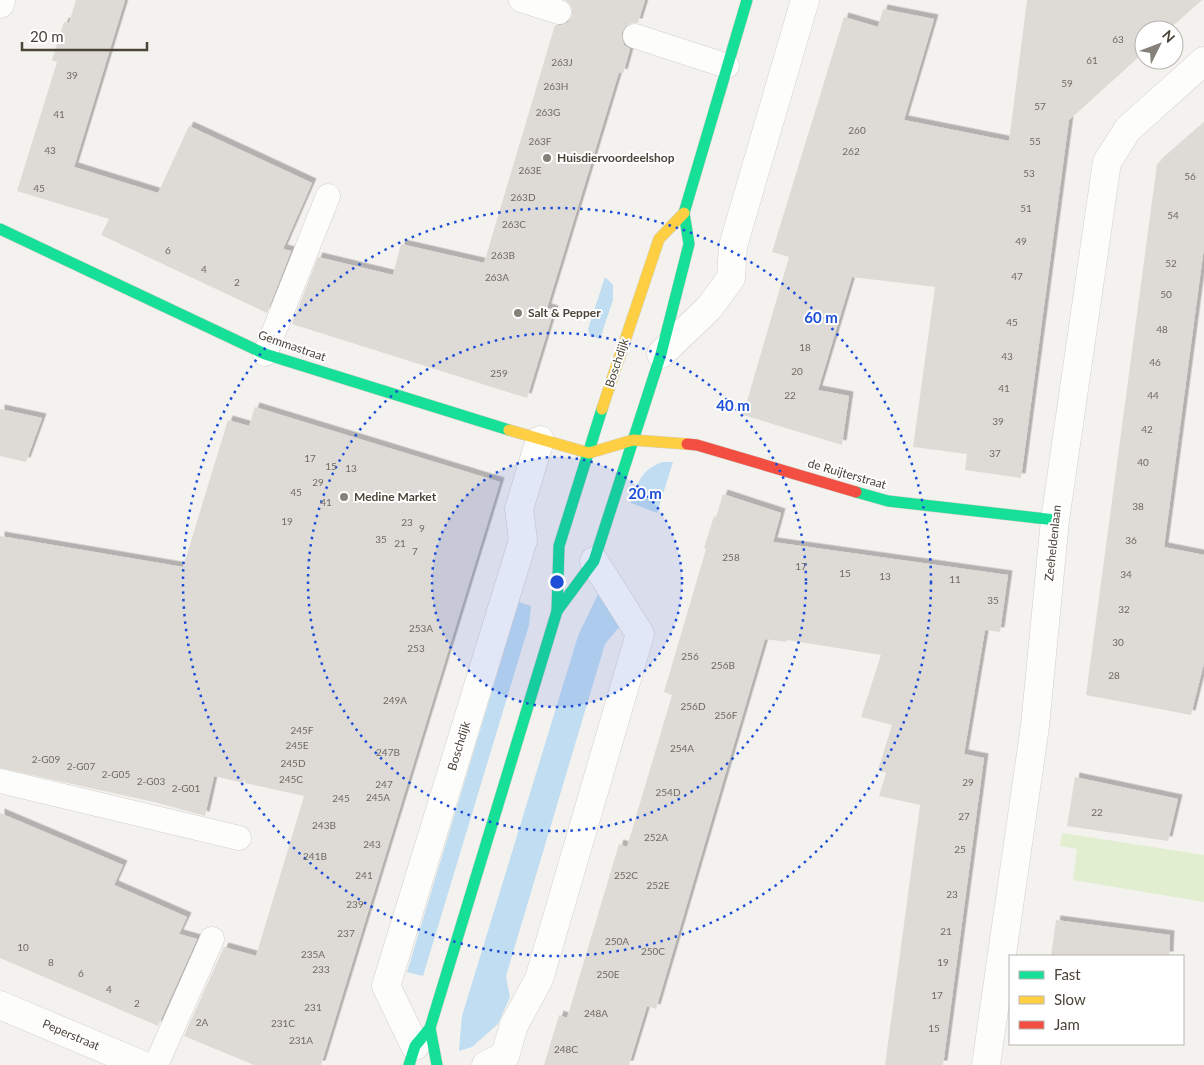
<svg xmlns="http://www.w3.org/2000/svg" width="1204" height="1065" font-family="Lato,sans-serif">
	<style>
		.green { fill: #e1eecf }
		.water { fill: #c0ddf1 }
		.building { fill: #dedbd6; filter: url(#shadow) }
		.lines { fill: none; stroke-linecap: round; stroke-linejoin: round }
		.lane-casing { stroke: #d2d0cb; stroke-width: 25 }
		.street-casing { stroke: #d2d0cb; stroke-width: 29 }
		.fast-casing { stroke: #d3cfc5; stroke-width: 12 }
		.slow-casing { stroke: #d3cfc5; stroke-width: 12 }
		.jam-casing { stroke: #d3cfc5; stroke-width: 12 }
		.lane { stroke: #fdfdfc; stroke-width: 24 }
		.street { stroke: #fdfdfc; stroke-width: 28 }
		.fast { stroke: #16e098; stroke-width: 11 }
		.slow { stroke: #ffcf43; stroke-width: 11 }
		.jam { stroke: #f24e42; stroke-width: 11 }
		.ring { fill: none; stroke: #1d4ed8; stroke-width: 2.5; stroke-dasharray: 2.5 5 }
		.poi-dot { fill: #868178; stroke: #fff; stroke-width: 2 }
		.labels { text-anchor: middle; stroke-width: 4; stroke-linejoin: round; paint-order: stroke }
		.number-label { font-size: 10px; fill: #706a61 }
		.poi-label { font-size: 12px; font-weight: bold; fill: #4b4439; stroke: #fff; text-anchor: start }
		.street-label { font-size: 12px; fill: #4b4439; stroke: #fff }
		.centre { fill: #1d4ed8; stroke: #fff; stroke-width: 2.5 }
		.ring-label { font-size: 15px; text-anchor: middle; font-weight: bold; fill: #1d4ed8; stroke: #fff; stroke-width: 4; stroke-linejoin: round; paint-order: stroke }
	</style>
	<defs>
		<filter id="shadow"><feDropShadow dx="4.5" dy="-4.5" stdDeviation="0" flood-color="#0004"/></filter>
	</defs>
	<rect width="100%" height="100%" fill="#f4f2ee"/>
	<polygon class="green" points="1062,833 1204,855 1204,902 1073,880 1077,849 1060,846"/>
	<g class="water">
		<polygon points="605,277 613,285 613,300 600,339 590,336 588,329"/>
		<path d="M662,462h11l-16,51 -26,-10c7,-21 9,-32 31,-41z"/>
		<polygon points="598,594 601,594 619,627 605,644 506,976 510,997 498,1024 472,1047 459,1051 462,1016 578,636"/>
		<polygon points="519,602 531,606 529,625 423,976 407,972"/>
	</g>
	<g class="building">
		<polygon points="76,0 125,0 74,167 158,193 189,126 312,183 283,249 291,251 267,313 101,235 109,219 17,191 57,62 52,60 64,22 69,23"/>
		<polygon points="565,0 645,0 638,23 632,23 626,26 622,32 622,38 624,45 630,49 623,74 619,72 547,308 554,310 527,398 292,324 318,257 393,275 401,244 484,263 555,25 561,25 568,22 572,16 572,9 569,3"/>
		<polygon points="1027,0 1202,0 1168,30 1144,30 1144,52 1069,120 1021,478 965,470 967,454 913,447 935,287 852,277 818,390 849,396 842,445 743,415 789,257 772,252 844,17 878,27 883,9 934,19 904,120 1009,141"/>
		<polygon points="1204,123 1204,247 1164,547 1204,555 1204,663 1191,715 1086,695 1157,164"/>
		<polygon points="255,407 500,482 321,1065 254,1065 184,1036 224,947 256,956 304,796 245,783 245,778 243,783 214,776 205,816 158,803 0,768 0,536 183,567 228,420 249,426"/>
		<polygon points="0,409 42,418 26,462 0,456"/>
		<polygon points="723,494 781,513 773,542 1008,575 1000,632 985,630 964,754 984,758 943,1065 885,1065 920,805 879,796 886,773 878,770 892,725 861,717 881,655 787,640 786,642 765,639 656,1009 647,1006 629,1065 544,1065 559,1015 567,1018 619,844 627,847 672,695 664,692 706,549 704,548 714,516 716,517"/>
		<polygon points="1075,777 1178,799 1168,841 1067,826"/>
		<polygon points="0,813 123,865 114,885 187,917 179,934 197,939 158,1026 0,958"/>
		<polygon points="1056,920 1170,935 1169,956 1051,956"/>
	</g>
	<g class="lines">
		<g class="lane-casing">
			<g id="lane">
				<polyline points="521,0 559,12"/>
				<polyline points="635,36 727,66"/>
				<polyline points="265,354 328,196"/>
				<polyline points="0,781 239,838"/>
				<polyline points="156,1065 212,939"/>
			</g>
		</g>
		<g class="street-casing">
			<g id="street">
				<polyline points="0,4 1,0"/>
				<polyline points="661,354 709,308 731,278 733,246 805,0"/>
				<polyline points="0,1005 142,1065"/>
				<polyline points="415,1046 386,986 523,540 519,509 540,440"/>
				<polyline points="486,1065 505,1056 514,1025 539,979 640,634 594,561"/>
				<polyline points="986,1065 1035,726 1055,520 1107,162 1128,129 1204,61"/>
			</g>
		</g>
		<g class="fast-casing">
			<g id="fast">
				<polyline points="0,229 265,354 509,430"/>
				<polyline points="856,492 888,501 1055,520"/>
				<polyline points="557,611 594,561 661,354 689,244 684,213 747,0"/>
				<polyline points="430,1028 437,1065"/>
				<polyline points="409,1065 415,1046 430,1028 557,611 559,546 602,409"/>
			</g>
		</g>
		<g class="slow-casing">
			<g id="slow">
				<polyline points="602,409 659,239 684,213"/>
				<polyline points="509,430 589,453 633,440 687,444"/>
			</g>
		</g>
		<g class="jam-casing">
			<polyline id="jam" points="687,444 697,445 856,492"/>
		</g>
		<use href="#lane" class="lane"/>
		<use href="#street" class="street"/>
		<use href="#fast" class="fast"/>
		<use href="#slow" class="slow"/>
		<use href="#jam" class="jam"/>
	</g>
	<circle cx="557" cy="582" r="125" fill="#1d4ed8" fill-opacity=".12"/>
	<g class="ring">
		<circle cx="557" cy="582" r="125"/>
		<circle cx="557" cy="582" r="249"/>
		<circle cx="557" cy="582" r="374"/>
	</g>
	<g class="poi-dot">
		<circle cx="547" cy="158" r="5"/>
		<circle cx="518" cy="313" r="5"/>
		<circle cx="344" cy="497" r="5"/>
	</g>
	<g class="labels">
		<g class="number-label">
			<text x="1118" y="43">63</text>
			<text x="1092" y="64">61</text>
			<text x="562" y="66">263J</text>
			<text x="72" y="79">39</text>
			<text x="1067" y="87">59</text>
			<text x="556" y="90">263H</text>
			<text x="1040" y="110">57</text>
			<text x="548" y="116">263G</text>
			<text x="59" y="118">41</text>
			<text x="857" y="134">260</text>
			<text x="540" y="145">263F</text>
			<text x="1035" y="145">55</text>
			<text x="50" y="154">43</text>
			<text x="851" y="155">262</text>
			<text x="530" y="174">263E</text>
			<text x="1029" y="177">53</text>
			<text x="1190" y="180">56</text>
			<text x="39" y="192">45</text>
			<text x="523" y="201">263D</text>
			<text x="1026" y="212">51</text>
			<text x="1173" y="219">54</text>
			<text x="514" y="228">263C</text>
			<text x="1021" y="245">49</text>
			<text x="168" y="254">6</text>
			<text x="503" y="259">263B</text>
			<text x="1171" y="267">52</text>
			<text x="204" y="273">4</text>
			<text x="1017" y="280">47</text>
			<text x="497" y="281">263A</text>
			<text x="237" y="286">2</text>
			<text x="1166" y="298">50</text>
			<text x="1012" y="326">45</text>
			<text x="1162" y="333">48</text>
			<text x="805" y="351">18</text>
			<text x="1007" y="360">43</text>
			<text x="1155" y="366">46</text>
			<text x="797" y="375">20</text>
			<text x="499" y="377">259</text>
			<text x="1004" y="392">41</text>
			<text x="790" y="399">22</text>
			<text x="1153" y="399">44</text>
			<text x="998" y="425">39</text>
			<text x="1147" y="433">42</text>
			<text x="995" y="457">37</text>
			<text x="310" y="462">17</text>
			<text x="1143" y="466">40</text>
			<text x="331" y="470">15</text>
			<text x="351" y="472">13</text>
			<text x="318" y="486">29</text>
			<text x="296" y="496">45</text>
			<text x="326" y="506">41</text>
			<text x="1138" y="510">38</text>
			<text x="287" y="525">19</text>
			<text x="407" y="526">23</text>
			<text x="422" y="532">9</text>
			<text x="381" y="543">35</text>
			<text x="1131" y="544">36</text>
			<text x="400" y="547">21</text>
			<text x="415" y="555">7</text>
			<text x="731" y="561">258</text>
			<text x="801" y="570">17</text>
			<text x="845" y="577">15</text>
			<text x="1126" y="578">34</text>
			<text x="885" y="580">13</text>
			<text x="955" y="583">11</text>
			<text x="993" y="604">35</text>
			<text x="1124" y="613">32</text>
			<text x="421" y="632">253A</text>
			<text x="1118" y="646">30</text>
			<text x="416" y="652">253</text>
			<text x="690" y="660">256</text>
			<text x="723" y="669">256B</text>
			<text x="1114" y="679">28</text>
			<text x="395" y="704">249A</text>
			<text x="693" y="710">256D</text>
			<text x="726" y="719">256F</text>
			<text x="302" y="734">245F</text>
			<text x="297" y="749">245E</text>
			<text x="682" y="752">254A</text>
			<text x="388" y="756">247B</text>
			<text x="46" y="763">2-G09</text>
			<text x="293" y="767">245D</text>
			<text x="81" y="770">2-G07</text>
			<text x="116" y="778">2-G05</text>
			<text x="291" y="783">245C</text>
			<text x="151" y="785">2-G03</text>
			<text x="968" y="786">29</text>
			<text x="384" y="788">247</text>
			<text x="186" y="792">2-G01</text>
			<text x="668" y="796">254D</text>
			<text x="378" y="801">245A</text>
			<text x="341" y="802">245</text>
			<text x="1097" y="816">22</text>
			<text x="964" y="820">27</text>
			<text x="324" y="829">243B</text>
			<text x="656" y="841">252A</text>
			<text x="372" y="848">243</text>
			<text x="960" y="853">25</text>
			<text x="315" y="860">241B</text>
			<text x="364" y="879">241</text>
			<text x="626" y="879">252C</text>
			<text x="658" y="889">252E</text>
			<text x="952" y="898">23</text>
			<text x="355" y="908">239</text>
			<text x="946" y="935">21</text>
			<text x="346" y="937">237</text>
			<text x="617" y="945">250A</text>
			<text x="23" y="951">10</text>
			<text x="653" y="955">250C</text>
			<text x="313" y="958">235A</text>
			<text x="51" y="966">8</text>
			<text x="943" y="966">19</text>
			<text x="321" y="973">233</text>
			<text x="81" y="977">6</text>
			<text x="608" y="978">250E</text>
			<text x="109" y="993">4</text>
			<text x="937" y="999">17</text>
			<text x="137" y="1007">2</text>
			<text x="313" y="1011">231</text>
			<text x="596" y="1017">248A</text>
			<text x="202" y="1026">2A</text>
			<text x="283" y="1027">231C</text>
			<text x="934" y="1032">15</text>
			<text x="301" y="1044">231A</text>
			<text x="566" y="1053">248C</text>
		</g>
		<g class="poi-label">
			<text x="557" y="162">Huisdiervoordeelshop</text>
			<text x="528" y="317">Salt &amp; Pepper</text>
			<text x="354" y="501">Medine Market</text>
		</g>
		<g class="street-label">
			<text transform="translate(292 346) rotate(19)" y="4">Gemmastraat</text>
			<text transform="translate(617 363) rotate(-72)" y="4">Boschdijk</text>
			<text transform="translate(847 474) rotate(16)" y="4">de Ruijterstraat</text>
			<text transform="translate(1053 543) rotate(-84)" y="4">Zeeheldenlaan</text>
			<text transform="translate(459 746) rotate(-73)" y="4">Boschdijk</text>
			<text transform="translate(71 1035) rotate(23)" y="4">Peperstraat</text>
		</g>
	</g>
	<circle cx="557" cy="582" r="8" class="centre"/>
	<g class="ring-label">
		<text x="821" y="323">60 m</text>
		<text x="733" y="411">40 m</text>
		<text x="645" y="499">20 m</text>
	</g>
	<rect x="1009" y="955" width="175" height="90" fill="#ffffff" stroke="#b7b4b0"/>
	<rect x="1019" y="971" width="25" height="8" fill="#16e098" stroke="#b7b4b0"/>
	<text x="1054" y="980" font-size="15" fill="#4b4439">Fast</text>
	<rect x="1019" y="996" width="25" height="8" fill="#ffcf43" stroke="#b7b4b0"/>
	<text x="1054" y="1005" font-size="15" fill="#4b4439">Slow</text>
	<rect x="1019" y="1021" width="25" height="8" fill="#f24e42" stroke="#b7b4b0"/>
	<text x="1054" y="1030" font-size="15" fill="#4b4439">Jam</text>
	<g transform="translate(1159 45) rotate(48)"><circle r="24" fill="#ffffff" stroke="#b7b4b0"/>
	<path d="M0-4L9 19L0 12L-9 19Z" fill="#868178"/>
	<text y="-8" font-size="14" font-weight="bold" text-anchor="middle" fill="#4b4439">N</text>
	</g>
	<path d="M22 42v8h125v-8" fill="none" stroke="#4b4439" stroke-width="2.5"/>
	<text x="30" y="42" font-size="15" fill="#4b4439" stroke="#ffffff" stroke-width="4" paint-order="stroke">20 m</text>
</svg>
